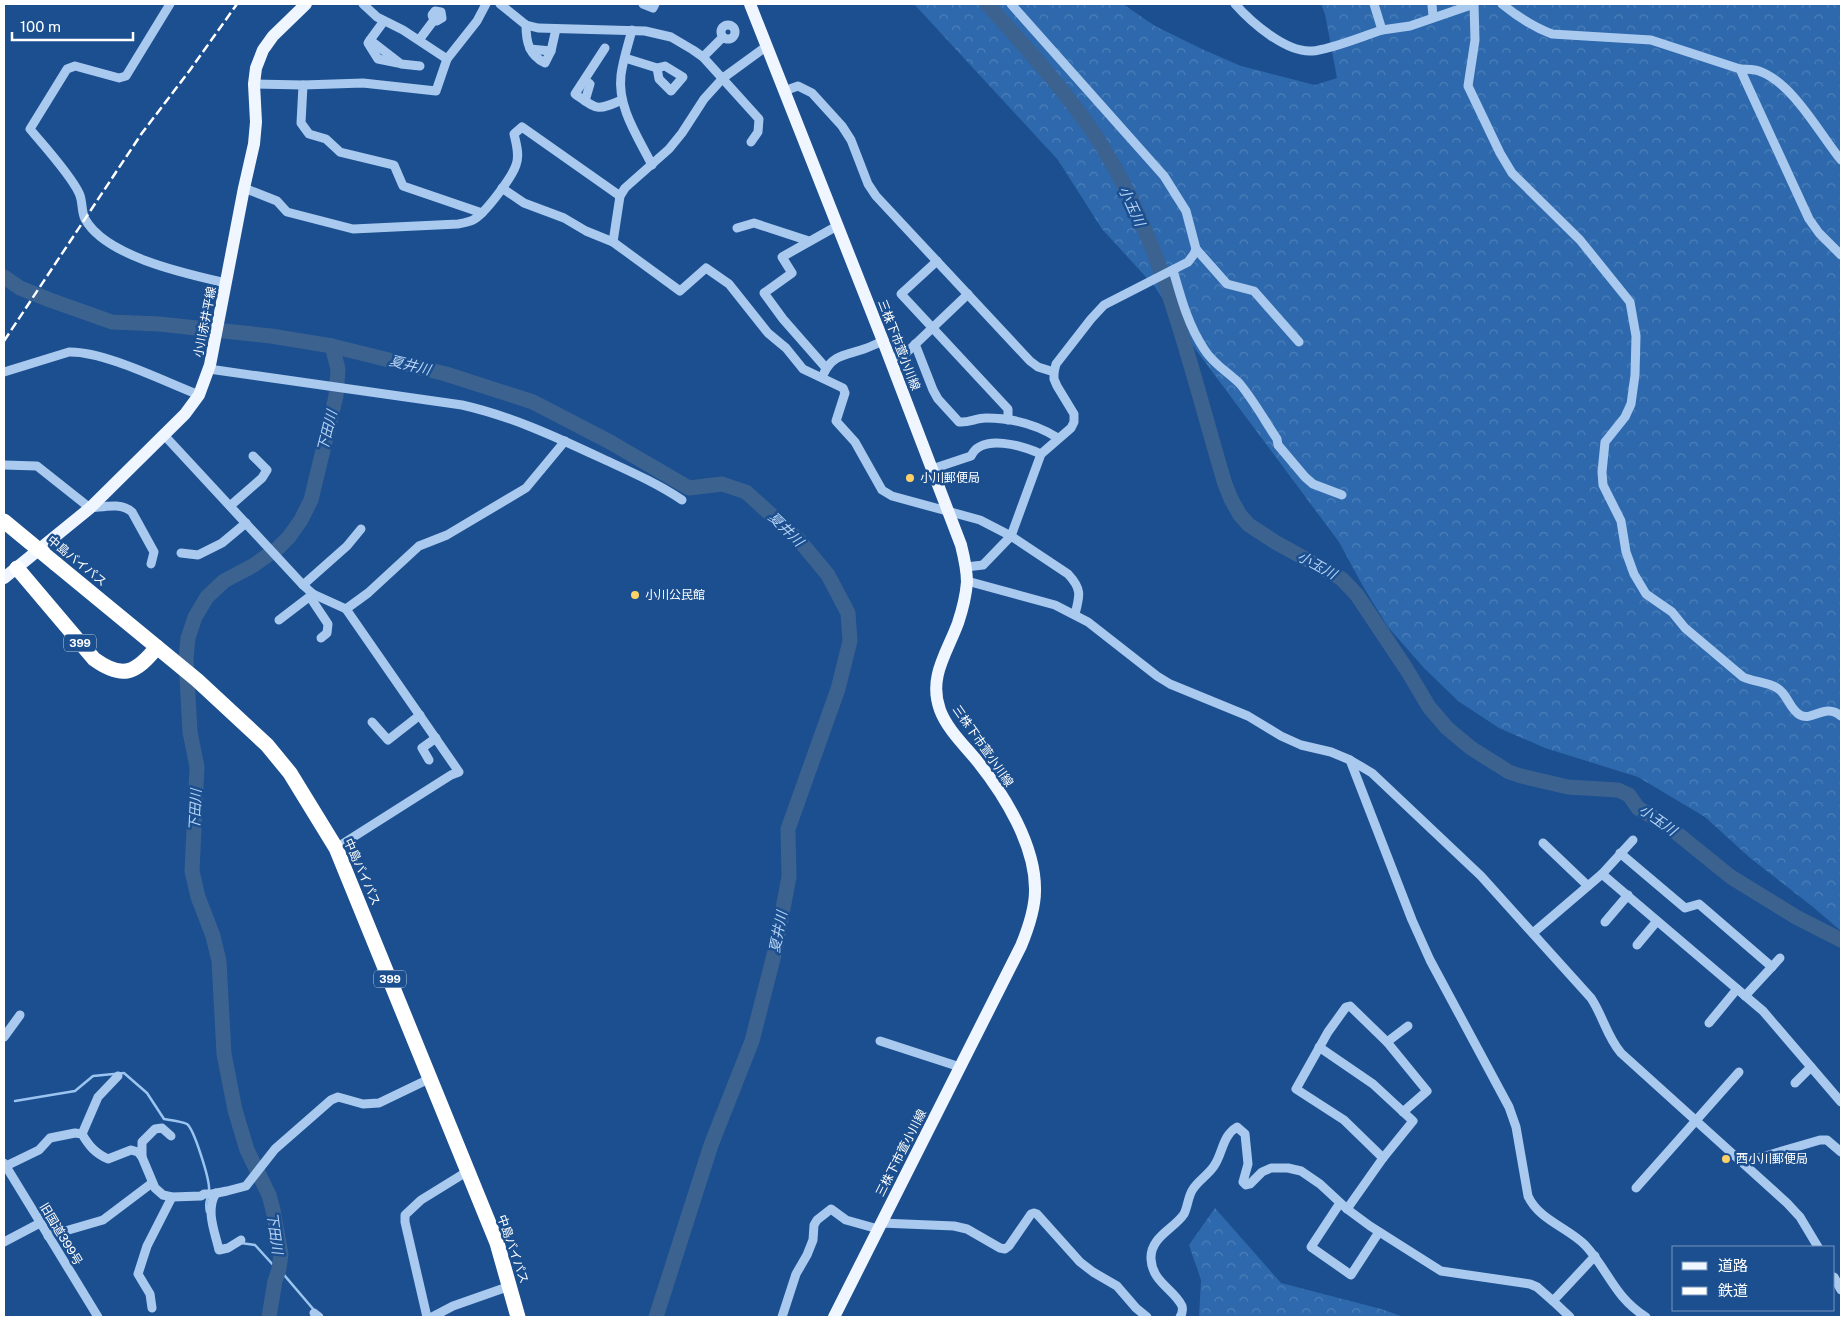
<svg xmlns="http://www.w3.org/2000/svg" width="1845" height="1321" font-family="'Public Sans','Noto Sans JP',sans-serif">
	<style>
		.forest { fill: url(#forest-crowns) }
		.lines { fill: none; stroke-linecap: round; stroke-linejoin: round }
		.stream { stroke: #9cc4f0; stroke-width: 2.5 }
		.river { stroke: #3c6290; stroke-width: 15 }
		.minor { stroke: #a9c9ee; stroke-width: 9 }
		.major { stroke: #f0f6ff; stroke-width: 12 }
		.highway { stroke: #fff; stroke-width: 15 }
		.rail { stroke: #fff; stroke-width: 2.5; stroke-dasharray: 9 4; stroke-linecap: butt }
		.highway-bridge { stroke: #fff; stroke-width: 15 }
		.poi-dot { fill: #ffd166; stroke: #1b4f8f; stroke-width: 2 }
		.labels { text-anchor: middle; stroke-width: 5; stroke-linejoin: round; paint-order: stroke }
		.shield { fill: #1b4f8f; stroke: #bbcadd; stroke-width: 1 }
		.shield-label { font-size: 11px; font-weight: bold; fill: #fff }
		.street-label { font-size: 12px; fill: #fff; stroke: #1b4f8f }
		.poi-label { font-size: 12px; fill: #fff; stroke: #1b4f8f; text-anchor: start }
		.water-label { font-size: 14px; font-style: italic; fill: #b5d3f5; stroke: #1b4f8f }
	</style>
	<defs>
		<pattern id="forest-crowns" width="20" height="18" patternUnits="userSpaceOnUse" patternTransform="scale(1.25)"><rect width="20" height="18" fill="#2e69ad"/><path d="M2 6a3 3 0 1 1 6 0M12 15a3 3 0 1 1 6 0" fill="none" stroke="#4d80b9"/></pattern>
	</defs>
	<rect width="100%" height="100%" fill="#1b4f8f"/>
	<g class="forest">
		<polygon points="914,4 1123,4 1155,26 1202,49 1241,66 1315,85 1337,78 1325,14 1321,4 1841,4 1841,931 1813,907 1749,857 1705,817 1638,777 1545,748 1499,728 1458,701 1424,668 1388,627 1364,588 1339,542 1196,350 1155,287 1102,229 1058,160"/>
		<polygon points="1215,1208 1281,1283 1381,1309 1404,1317 1199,1317 1201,1280 1189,1245"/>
	</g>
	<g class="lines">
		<g class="stream">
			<path d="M15,1101l60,-10 18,-15 31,-3 23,20 17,26c6,1 17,2 23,5 7,5 23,56 22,66 0,9 -5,11 -2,22"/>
			<polyline points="241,1243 255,1245 275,1267 279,1267"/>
			<polyline points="279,1269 314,1310"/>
		</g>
		<g class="river">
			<path d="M987,4c38,42 76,84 108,131 69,105 94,230 130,349l6,15 9,16 9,10 26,17 67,37 15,16 50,75 22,37 18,21 24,20 38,24 12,4 47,11 50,3 11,5 9,13 30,18 63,51 65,40 45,23"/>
			<polyline points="4,277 20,288 50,300 112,322 159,324 271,336 332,346 446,374 533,402 610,442 689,488 722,484 746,492 799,540 828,575 848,613 850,641 838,689 788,829 789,877 775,951 752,1041 711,1145 656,1317"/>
			<polyline points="269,1317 275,1281 279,1269 281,1254 273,1210 269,1195 247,1150 235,1110 224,1054 219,961 213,936 198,897 192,871 197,767 190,732 186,659 188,638 195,617 207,597 224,581 254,565 278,548 289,537 301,520 311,500 336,396 338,369 332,346"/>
		</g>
		<g class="minor">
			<path d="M170,4l-44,72 -7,2 -44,-12 -8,3 -37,60c14,17 40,45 49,64 4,8 2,18 6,26 21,38 102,55 141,64"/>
			<polyline points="363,4 377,17 403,30 447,59 477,21 486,4"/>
			<polyline points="500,4 526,25 538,28 645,31 671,37 693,50 703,57 759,119 758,132 751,142"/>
			<polyline points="643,4 653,8 655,4"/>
			<path d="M1235,4c16,18 51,49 77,47 18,-1 51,-15 70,-21l-8,-26"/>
			<polyline points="1432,4 1433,17"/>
			<path d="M1502,4c16,13 31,23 50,30l99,6 89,29 69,150 10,14 22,22"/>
			<polyline points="384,21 370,40 401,64 420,66"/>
			<circle cx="728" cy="32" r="7"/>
			<path d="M526,25c0,17 3,30 19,38l6,-12 5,-22"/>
			<path d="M632,30c-4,15 -9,30 -11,45 -4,32 17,62 31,90"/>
			<path d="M1382,30l28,-4 64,-22 1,36 -7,46 32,67 12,20 68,67 50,62 6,34 -1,39 -4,29 -6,13 -20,25 -3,30 1,13 18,36 5,31 8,22 12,20 26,18 13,16 58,49c11,5 25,5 34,11 11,6 12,21 23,27 13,7 25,-13 41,1"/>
			<polyline points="370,40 368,43 378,59 398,63"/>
			<polyline points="419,40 434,20 437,21 442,18 441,12 435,11 432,15 434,20"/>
			<path d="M605,48l-30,46c23,16 21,17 47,6"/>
			<polyline points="530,49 551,51"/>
			<polyline points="703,57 723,37"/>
			<polyline points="625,58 657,68"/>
			<polygon points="665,66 683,77 671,91 659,79 657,68"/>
			<path d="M1740,69c6,0 13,0 19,2 34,12 60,62 82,89"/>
			<polyline points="585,80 590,84 585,101"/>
			<polyline points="254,84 303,85 301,123 309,134 326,139 340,152 394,165 403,186 482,213"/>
			<polyline points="303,85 363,83 436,91 447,59"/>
			<polyline points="784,91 798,86 812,93 842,126 851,140 868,184 876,196 1030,361 1038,367 1054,372"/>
			<path d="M244,188l33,13 10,11 66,17 105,-5c5,-1 11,-2 15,-4 12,-6 39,-43 43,-55 4,-10 0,-22 -2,-31l8,-7 98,69"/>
			<path d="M502,188l22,15 40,15 22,13 27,11 67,49 26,-23 23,16 39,49 18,15 17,21 40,19 2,5 -9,28 19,21 27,48 10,6 88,24 31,16 57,38c14,15 12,21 7,40"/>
			<polyline points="737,228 754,223 809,241"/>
			<polyline points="613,242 620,196 625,188 669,149 682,133 704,99 723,78 767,46"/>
			<polyline points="1196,249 1227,284 1254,291 1299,342"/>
			<polyline points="937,261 901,294 1008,409 1008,420"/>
			<path d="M1173,270c8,28 15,55 31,79 9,15 24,23 36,35 14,17 25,37 37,55l1,6 27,32 8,7 29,11"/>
			<path d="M915,344l18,46 5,9 21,23c10,1 17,-4 27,-4 27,0 50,6 72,20"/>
			<polyline points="890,359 905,354 968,294"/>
			<polyline points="826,368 783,319 764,293 792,273 782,257 837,226"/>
			<path d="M209,369l253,36c49,11 94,32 139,53 28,13 56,25 81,42"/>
			<path d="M4,372l65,-20c35,-1 96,30 130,43"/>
			<path d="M824,373c9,-19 23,-18 40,-24 6,-2 12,-5 19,-8"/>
			<polyline points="164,435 303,585 313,594 346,609 368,593 419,546 447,535 526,488 565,441"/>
			<path d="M4,465l33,1 53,42c14,-1 31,-6 42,4l22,40 -3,12"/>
			<path d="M932,469l39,-13c11,-23 52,-10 70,-2"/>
			<polyline points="230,506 262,478 267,470 253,456"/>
			<polyline points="181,553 198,555 222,543 246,523"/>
			<polyline points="966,567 983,565 1011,536 1041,454 1071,428 1074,422 1074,414 1057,386 1054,379 1054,372 1056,364 1091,319 1104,305 1188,262 1194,254 1196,249 1186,211 1164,176 1011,4"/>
			<path d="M967,581l88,24 33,17 69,54 13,8 78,32 33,20 20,9 30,7 19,8 62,160 18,40 79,147 7,20 12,69c11,24 39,31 57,49 24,26 29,52 61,72"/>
			<polyline points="303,585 347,546 361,529"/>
			<polyline points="310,597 328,624 327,633 321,638"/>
			<polyline points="279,620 313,594"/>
			<polyline points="372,722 388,740 420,715"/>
			<polyline points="429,760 422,748 436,738"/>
			<path d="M1350,760l22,13 109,103 110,122c12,18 16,39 30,55l166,150 13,14 18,30"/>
			<polyline points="1543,843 1588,886"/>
			<polyline points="336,848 451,775 459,772 346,609"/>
			<polyline points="1620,853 1685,908 1699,904 1772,967"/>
			<polyline points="1602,874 1763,1011 1841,1102"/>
			<polyline points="1605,922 1628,895"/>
			<polyline points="1533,933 1602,874 1633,840"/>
			<polyline points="1637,945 1657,921"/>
			<polyline points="1745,996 1780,958"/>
			<polyline points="1709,1023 1737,989"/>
			<polyline points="4,1037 20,1015"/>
			<polyline points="880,1041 960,1067"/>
			<polyline points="1387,1042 1408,1026"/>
			<polyline points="1319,1047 1373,1084 1413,1121 1383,1158 1347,1209"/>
			<polyline points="1795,1083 1811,1067"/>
			<polyline points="82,1134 98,1097 118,1076"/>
			<polyline points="142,1157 142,1142 155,1129 162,1128 171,1136"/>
			<polyline points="1383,1158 1344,1120 1296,1089 1328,1032 1346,1007 1350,1006 1387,1042 1427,1091 1403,1112"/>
			<polyline points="1741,1160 1762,1157 1820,1140 1827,1140 1841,1152"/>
			<polyline points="4,1163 98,1317"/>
			<path d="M6,1166l33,-16 11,-12 25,-5 7,1c7,12 13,19 26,25l23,-9 7,2 4,5 13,31 8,7 9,2 29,-1 3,-2h8l15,-3 19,-5 29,-37 56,-49 7,-3 25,7 16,-1 52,-25"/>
			<polyline points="1636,1188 1739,1072"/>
			<path d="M216,1193c-11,17 -1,39 3,57l9,-2 13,-8"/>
			<polyline points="1340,1203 1311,1247 1351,1275 1379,1232"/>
			<polyline points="881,1223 954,1226 967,1229 1000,1248 1005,1249 1009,1246 1031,1214 1034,1213 1037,1214 1080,1262 1093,1272 1117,1286 1136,1308 1147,1317"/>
			<polyline points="48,1236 103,1220 152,1183"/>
			<polyline points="4,1242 40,1223"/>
			<polyline points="1834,1277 1841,1290"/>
			<polyline points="152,1308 150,1294 138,1274 147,1246 172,1197"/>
			<polyline points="314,1313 319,1317"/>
			<polyline points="427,1317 405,1222 405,1215 421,1200 468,1171"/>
			<polyline points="432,1317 453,1306 510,1286"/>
			<polyline points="782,1317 796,1274 807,1255 813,1240 814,1225 817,1220 831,1209 846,1220 878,1229"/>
			<path d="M1180,1317c2,-3 3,-7 2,-11 -7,-16 -30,-24 -31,-47 -1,-22 23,-30 33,-45 4,-8 4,-18 9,-25 6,-9 15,-14 21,-23 9,-13 8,-30 23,-39l8,7 3,30 -5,18 3,3 4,-1 12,-12 9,-4h17l13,3 19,13 27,25 23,17 71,45 89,13 7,3 16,14"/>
			<polyline points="1570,1317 1553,1301 1595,1256"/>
		</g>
		<g class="major">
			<path d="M750,4l133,337 78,204c3,12 6,25 6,37 -1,13 -5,29 -9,41 -11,30 -30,54 -18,87 7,19 25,36 38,52 27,34 58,84 57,129 0,19 -7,38 -14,55l-187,371"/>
			<polyline points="4,578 90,508 185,414 199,395 210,365 244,188 254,144 256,122 254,84 256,68 263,50 273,36 306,4"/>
		</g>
		<g class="highway">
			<polyline points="56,564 197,680 267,745 290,773 336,848 497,1243 518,1317"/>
			<path d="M17,568l77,91c29,21 42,14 63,-12"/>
		</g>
		<polyline class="rail" points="4,341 142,133 190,70 237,4"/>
		<polyline class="highway-bridge" points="4,521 56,564"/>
	</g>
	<g class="poi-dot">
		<circle cx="910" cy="478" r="5"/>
		<circle cx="635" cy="595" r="5"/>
		<circle cx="1726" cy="1159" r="5"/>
	</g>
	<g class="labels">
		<g class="shield">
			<rect x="64" y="634.5" width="32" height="17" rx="4"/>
			<rect x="374" y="970.5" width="32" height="17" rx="4"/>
		</g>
		<g class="shield-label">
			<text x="80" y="647">399</text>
			<text x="390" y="983">399</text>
		</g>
		<g class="street-label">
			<text transform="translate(205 322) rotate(-79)" y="4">小川赤井平線</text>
			<text transform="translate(899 345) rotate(69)" y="4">三株下市萱小川線</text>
			<text transform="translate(77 561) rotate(39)" y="4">中島バイパス</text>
			<text transform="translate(983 746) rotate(55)" y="4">三株下市萱小川線</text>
			<text transform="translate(362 872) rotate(66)" y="4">中島バイパス</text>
			<text transform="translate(901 1153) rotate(-63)" y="4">三株下市萱小川線</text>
			<text transform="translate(61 1234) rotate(59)" y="4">旧国道399号</text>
			<text transform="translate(513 1249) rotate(71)" y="4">中島バイパス</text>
		</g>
		<g class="poi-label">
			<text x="920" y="482">小川郵便局</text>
			<text x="645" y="599">小川公民館</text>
			<text x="1736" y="1163">西小川郵便局</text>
		</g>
		<g class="water-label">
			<text transform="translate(1132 206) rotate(65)" y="5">小玉川</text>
			<text transform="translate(410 365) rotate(14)" y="5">夏井川</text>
			<text transform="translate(327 431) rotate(-76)" y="5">下田川</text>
			<text transform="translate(786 529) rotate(44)" y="5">夏井川</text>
			<text transform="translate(1317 565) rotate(29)" y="5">小玉川</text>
			<text transform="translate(195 810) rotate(-87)" y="5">下田川</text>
			<text transform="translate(1658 820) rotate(35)" y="5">小玉川</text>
			<text transform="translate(778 932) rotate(-79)" y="5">夏井川</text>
			<text transform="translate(275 1233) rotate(82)" y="5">下田川</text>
		</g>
	</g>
	<rect width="1845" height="1321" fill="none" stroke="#ffffff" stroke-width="10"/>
	<rect x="1672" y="1246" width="162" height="65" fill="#1b4f8f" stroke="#7695bc"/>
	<rect x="1682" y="1262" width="25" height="8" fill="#f0f6ff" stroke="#7695bc"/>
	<text x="1718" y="1271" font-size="15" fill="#ffffff">道路</text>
	<rect x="1682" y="1287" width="25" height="8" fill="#ffffff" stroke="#7695bc"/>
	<text x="1718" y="1296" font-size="15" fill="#ffffff">鉄道</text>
	<path d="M12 32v8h121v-8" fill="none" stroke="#ffffff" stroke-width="2.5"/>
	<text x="20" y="32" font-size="15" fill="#ffffff" stroke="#1b4f8f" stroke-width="4" paint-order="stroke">100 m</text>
</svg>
